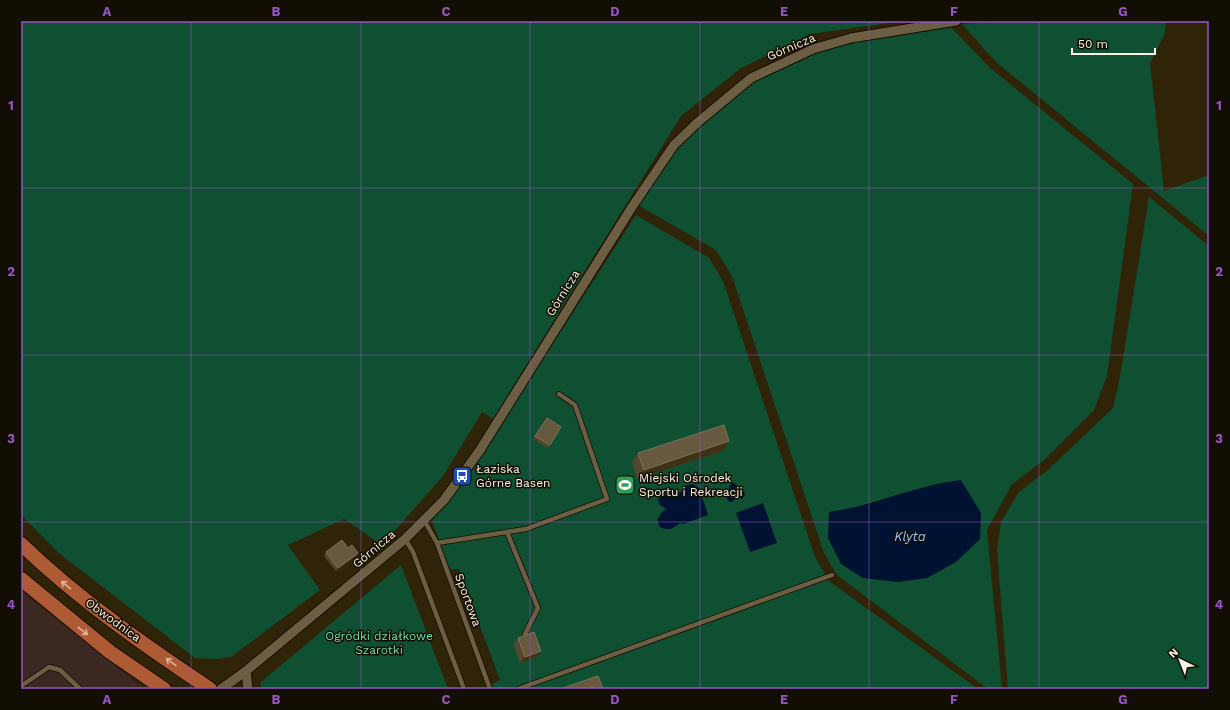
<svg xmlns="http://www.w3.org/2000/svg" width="1230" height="710" font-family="'Work Sans',sans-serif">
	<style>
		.commercial { fill: #3b2823 }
		.green { fill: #0f5033 }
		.water { fill: #001231 }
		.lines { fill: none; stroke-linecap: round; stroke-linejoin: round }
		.service-casing { stroke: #180c00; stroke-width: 6 }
		.minor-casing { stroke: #180c00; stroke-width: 11 }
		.primary-casing { stroke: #180c00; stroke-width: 16 }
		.service { stroke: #6c5e42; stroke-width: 4.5 }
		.minor { stroke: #6c5e42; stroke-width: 9 }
		.primary { stroke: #ad5a35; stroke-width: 14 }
		.wall { fill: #54472d }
		.shaded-wall { fill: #3e3116 }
		.building { fill: #665940; stroke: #7d725a }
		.oneway { stroke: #dcb69d }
		.grid { fill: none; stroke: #9554c6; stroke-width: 1; stroke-opacity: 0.55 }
		.labels { text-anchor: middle; stroke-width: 3; stroke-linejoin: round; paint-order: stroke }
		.street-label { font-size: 12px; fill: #fbf3e3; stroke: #130e04 }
		.poi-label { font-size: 12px; fill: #fbf3e3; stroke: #130e04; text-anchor: start }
		.park-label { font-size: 12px; fill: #64e3a4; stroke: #130e04 }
		.water-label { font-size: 13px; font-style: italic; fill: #99c1f6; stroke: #130e04 }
		.neatline { fill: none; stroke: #9554c6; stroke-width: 1.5 }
		.grid-label { font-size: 13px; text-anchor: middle; font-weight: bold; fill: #9554c6 }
	</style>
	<rect width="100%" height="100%" fill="#302408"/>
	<polygon class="commercial" points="21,591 142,687 142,689 21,689"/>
	<g class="green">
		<polygon points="21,21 904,21 810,34 741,68 681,116 493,419 482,412 443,476 382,545 344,519 288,545 320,590 231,657 214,659 195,658 60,554 21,515"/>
		<polygon points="997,21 1166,21 1165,33 1150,63 1164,191 1209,175 1209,236 996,62 962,24"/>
		<polygon points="951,27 989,67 1133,184 1107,376 1094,410 1043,461 1012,484 987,530 1002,689 988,689 837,575 824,553 732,276 716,250 638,205 690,125 749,79 814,47"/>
		<polygon points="1149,197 1209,246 1209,689 1008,689 997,550 1001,522 1019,492 1049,469 1113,408 1120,377"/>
		<polygon points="636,215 709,258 723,281 815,557 829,581 978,689 494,689 492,684 500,680 459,569 450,569 432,521 484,450"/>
		<polygon points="401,565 448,689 260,689 261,682"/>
	</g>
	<g class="water">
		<path d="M961,480l20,33 -1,26 -24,23 -29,16 -29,4 -35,-4 -22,-14 -13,-26 1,-26c45,-6 87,-27 132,-32z"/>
		<polygon points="732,483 736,484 739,490 744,491 745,495 742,499 737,497 732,502 728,501 726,495 730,493 729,487"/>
		<path d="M692,484l7,4 9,27 -25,9 -3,-1c-7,6 -12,8 -20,4l-3,-7 5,-8 4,-3 -6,-4 -2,-5 4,-6 9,2 10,-4 4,-6z"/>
		<polygon points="763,503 777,543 750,552 736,513"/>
	</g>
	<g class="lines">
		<g class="service-casing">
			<g id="service">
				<polyline points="424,520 437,543 490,689"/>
				<polyline points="507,532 538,608 525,634"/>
				<polyline points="405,539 413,552 464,689"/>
				<polyline points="437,543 526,529 607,499 575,405 559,394"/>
				<polyline points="21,686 49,667 60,670 80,689"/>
				<polyline points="518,689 832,575"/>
			</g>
		</g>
		<g class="minor-casing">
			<g id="minor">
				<polyline points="246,671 248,689"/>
				<polyline points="221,689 246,671 405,539 444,500 480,450 632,207 674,145 697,123 751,78 813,49 851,38 956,21"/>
			</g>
		</g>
		<g class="primary-casing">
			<g id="primary">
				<path d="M21,544c57,55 123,101 189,145"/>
				<polyline points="21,579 110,652 164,689"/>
			</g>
		</g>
		<use href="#service" class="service"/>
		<use href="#minor" class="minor"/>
		<use href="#primary" class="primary"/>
	</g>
	<g class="wall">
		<polygon points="547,418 561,427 548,448 533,439"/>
		<polygon points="723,451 637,479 632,462 638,453"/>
		<polygon points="348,548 358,553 356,556 336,571 324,556 326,552"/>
		<polygon points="518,638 537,657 520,663 513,644"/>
	</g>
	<g class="shaded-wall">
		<polygon points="729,441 723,451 637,479 644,470"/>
		<polygon points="358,553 356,556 336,571 338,568"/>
		<polygon points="541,651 537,657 520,663 525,657"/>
	</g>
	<g class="building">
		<polygon points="547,418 561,427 550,445 535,436"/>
		<polygon points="724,425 729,441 644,470 638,453"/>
		<polygon points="342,540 348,548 352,545 358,553 338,568 326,552"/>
		<polygon points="534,632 541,651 525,657 518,638"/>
		<polygon points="598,676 603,689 560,689"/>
	</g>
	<defs><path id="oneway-shaft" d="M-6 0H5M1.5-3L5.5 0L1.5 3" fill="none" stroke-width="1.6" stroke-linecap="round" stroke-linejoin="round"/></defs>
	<g class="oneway">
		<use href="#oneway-shaft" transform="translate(66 585) rotate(-141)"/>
		<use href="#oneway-shaft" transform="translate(83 631) rotate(38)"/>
		<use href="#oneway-shaft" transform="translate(171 662) rotate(-145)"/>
	</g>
	<path class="grid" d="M191,21v668M361,21v668M530,21v668M700,21v668M869,21v668M1039,21v668M21,188h1188M21,355h1188M21,522h1188"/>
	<defs>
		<g id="bus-square" transform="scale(1)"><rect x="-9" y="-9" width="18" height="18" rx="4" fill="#1a4fb4" stroke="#130e04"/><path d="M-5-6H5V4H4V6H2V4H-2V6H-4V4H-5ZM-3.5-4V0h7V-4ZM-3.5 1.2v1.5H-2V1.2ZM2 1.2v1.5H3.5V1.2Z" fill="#fff"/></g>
		<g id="stadium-square" transform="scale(1)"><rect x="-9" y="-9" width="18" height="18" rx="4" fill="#2e9e5b" stroke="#130e04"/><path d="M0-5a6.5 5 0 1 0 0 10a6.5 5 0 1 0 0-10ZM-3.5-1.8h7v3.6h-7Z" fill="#fff"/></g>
	</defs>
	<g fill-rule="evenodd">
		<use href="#bus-square" x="462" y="476"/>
		<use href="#stadium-square" x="625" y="485"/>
	</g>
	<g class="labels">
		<g class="street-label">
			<text transform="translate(791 47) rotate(-23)" y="4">Górnicza</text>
			<text transform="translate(563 293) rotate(-58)" y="4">Górnicza</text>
			<text transform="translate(374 549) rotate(-40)" y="4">Górnicza</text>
			<text transform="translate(468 600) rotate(70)" y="4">Sportowa</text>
			<text transform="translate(113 620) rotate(36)" y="4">Obwodnica</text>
		</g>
		<g class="poi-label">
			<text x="476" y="473">Łaziska<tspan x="476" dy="14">Górne Basen</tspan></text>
			<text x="639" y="482">Miejski Ośrodek<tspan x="639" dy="14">Sportu i Rekreacji</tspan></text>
		</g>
		<g class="park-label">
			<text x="379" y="640">Ogródki działkowe<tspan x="379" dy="14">Szarotki</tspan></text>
		</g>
		<g class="water-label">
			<text x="910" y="541">Klyta</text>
		</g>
	</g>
	<rect width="1230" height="710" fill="none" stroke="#130e04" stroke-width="44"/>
	<g transform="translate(1180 660) rotate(317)" stroke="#130e04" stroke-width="3" paint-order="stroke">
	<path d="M0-3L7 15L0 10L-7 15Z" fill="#fbf3e3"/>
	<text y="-6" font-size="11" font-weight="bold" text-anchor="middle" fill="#fbf3e3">N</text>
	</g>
	<path d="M1072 48v6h83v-6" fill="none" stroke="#fbf3e3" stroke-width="2"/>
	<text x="1078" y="48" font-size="12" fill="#fbf3e3" stroke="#130e04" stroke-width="3" paint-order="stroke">50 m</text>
	<rect x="22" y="22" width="1186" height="666" class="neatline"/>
	<g class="grid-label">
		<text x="107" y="16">A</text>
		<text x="276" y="16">B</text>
		<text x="446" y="16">C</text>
		<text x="615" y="16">D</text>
		<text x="784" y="16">E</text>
		<text x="954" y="16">F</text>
		<text x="1123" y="16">G</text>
		<text x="11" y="110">1</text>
		<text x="1219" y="110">1</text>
		<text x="11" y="276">2</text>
		<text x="1219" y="276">2</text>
		<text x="11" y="443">3</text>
		<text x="1219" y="443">3</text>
		<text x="11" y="609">4</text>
		<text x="1219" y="609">4</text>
		<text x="107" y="704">A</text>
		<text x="276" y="704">B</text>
		<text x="446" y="704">C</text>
		<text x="615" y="704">D</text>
		<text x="784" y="704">E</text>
		<text x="954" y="704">F</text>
		<text x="1123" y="704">G</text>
	</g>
</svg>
